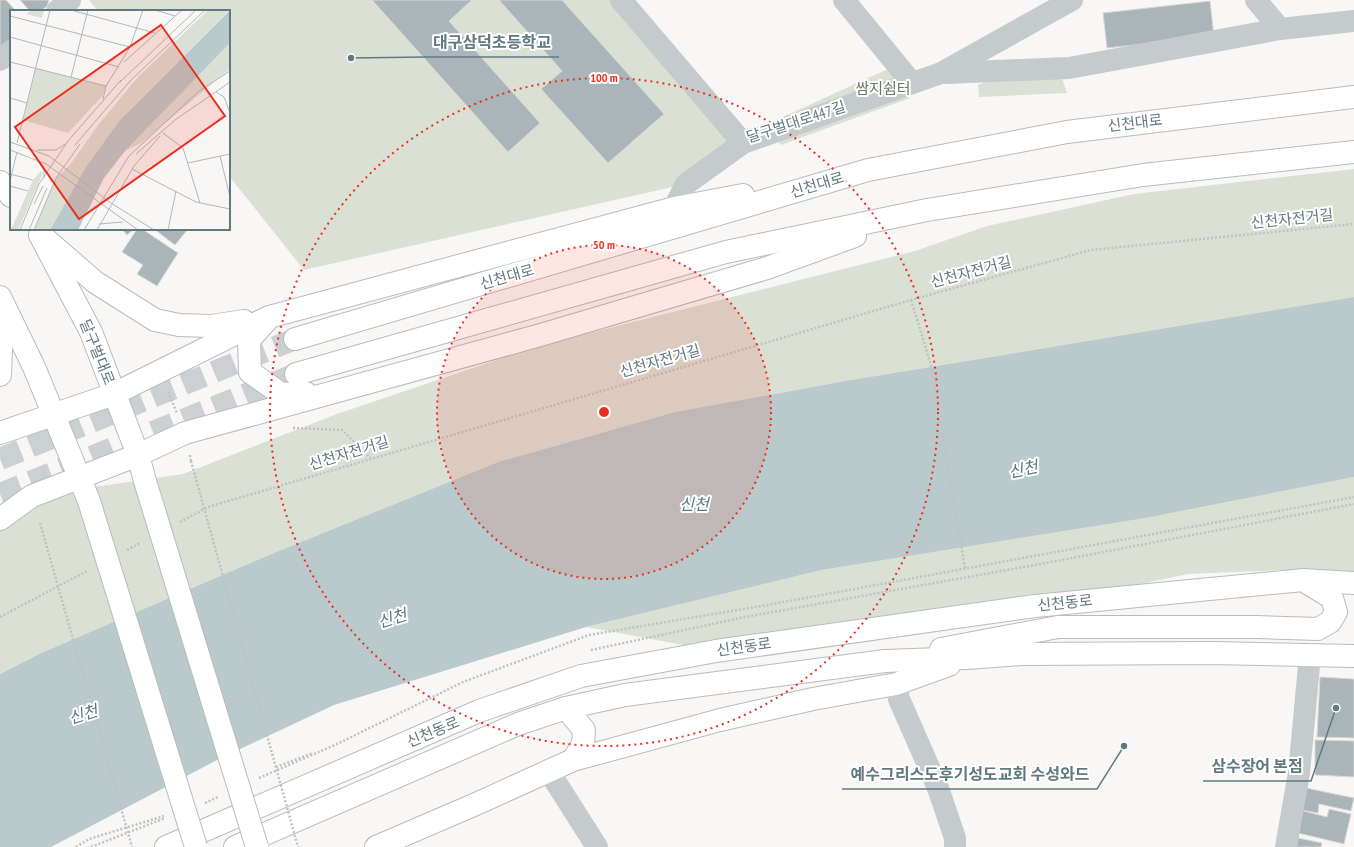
<svg xmlns="http://www.w3.org/2000/svg" width="1354" height="847" font-family="'PT Sans Narrow','Noto Sans KR',sans-serif">
	<style>
		.green { fill: #dbe0d5 }
		.water { fill: #bacacc }
		.building { fill: #a9b5b8; stroke: #d9d9d7 }
		.lines { fill: none; stroke-linecap: round; stroke-linejoin: round }
		.highway-tunnel { stroke: #cbd1d2; stroke-width: 22; stroke-dasharray: 22 11; stroke-linecap: butt }
		.major-casing { stroke: #b6bcbe; stroke-width: 24 }
		.highway-casing { stroke: #b7bcbe; stroke-width: 24 }
		.path { stroke: #bec2c3; stroke-width: 2.5; stroke-dasharray: 2 2; stroke-linecap: butt }
		.minor { stroke: #c5cacc; stroke-width: 22 }
		.major { stroke: #fff; stroke-width: 22 }
		.highway { stroke: #fff; stroke-width: 22 }
		.major-bridge-casing { stroke: #b6bcbe; stroke-width: 24; stroke-linecap: butt }
		.path-bridge { stroke: #bec2c3; stroke-width: 2.5; stroke-dasharray: 2 2; stroke-linecap: butt }
		.major-bridge { stroke: #fff; stroke-width: 22 }
		.ring { fill: none; stroke: #ec2e20; stroke-width: 2; stroke-dasharray: 2 4 }
		.labels { text-anchor: middle; stroke-width: 4; stroke-linejoin: round; paint-order: stroke }
		.park-label { font-size: 15px; fill: #697960; stroke: #fff }
		.street-label { font-size: 15px; fill: #617981; stroke: #fff }
		.water-label { font-size: 16px; font-style: italic; fill: #5c787c; stroke: #fff }
		.inset-road { fill: none; stroke: #aebabc; stroke-width: 1 }
		.view { fill: #ec2e20; fill-opacity: 0.15; stroke: #ec2e20; stroke-width: 2 }
		.inset-edge { fill: none; stroke: #617981; stroke-width: 2 }
		.centre { fill: #ec2e20; stroke: #fff; stroke-width: 2 }
		.ring-label { font-size: 12px; text-anchor: middle; font-weight: bold; fill: #ec2e20; stroke: #fff; stroke-width: 4; stroke-linejoin: round; paint-order: stroke }
		.leader { fill: none; stroke: #617981; stroke-width: 1.5 }
		.callout-dot { fill: #617981; stroke: #fff; stroke-width: 1.5 }
		.callout-label { font-size: 16px; text-anchor: middle; font-weight: bold; fill: #617981; stroke: #fff; stroke-width: 4; stroke-linejoin: round; paint-order: stroke }
	</style>
	<rect width="100%" height="100%" fill="#f8f7f5"/>
	<g class="green">
		<polygon points="89,0 621,0 743,143 686,184 304,270 229,176 229,11 98,11"/>
		<polygon points="1055,58 1067,93 979,97 978,85 1026,66"/>
		<polygon points="890,68 910,98 781,145 763,126"/>
		<polygon points="1354,169 1354,297 845,381 675,412 498,462 269,555 39,654 0,674 0,516 32,496 183,474 337,414 538,346 915,251 987,226 1134,194"/>
		<polygon points="1354,477 1354,572 1283,570 1188,574 1035,606 716,651 586,627 822,570 1146,518"/>
	</g>
	<polygon class="water" points="1354,297 1354,477 1146,518 822,570 586,627 334,705 221,758 51,847 0,847 0,674 39,654 269,555 498,462 675,412 845,381"/>
	<g class="building">
		<polygon points="0,0 6,0 16,11 11,11 11,45 0,48"/>
		<polygon points="20,0 49,0 47,6 41,11 30,11"/>
		<polygon points="372,0 472,0 449,21 540,123 508,152"/>
		<polygon points="499,0 562,0 664,114 608,163 541,89 562,71"/>
		<polygon points="1210,1 1214,36 1107,48 1103,13"/>
		<polygon points="122,229 134,229 127,235"/>
		<polygon points="137,229 142,229 178,253 157,286 137,274 143,265 122,252"/>
		<polygon points="154,229 188,229 175,245"/>
		<polygon points="1320,677 1354,679 1354,738 1317,737"/>
		<polygon points="1315,740 1354,741 1354,777 1315,775"/>
		<polygon points="1306,788 1354,798 1351,811 1319,804 1318,813 1301,810"/>
		<polygon points="1329,809 1351,814 1344,844 1294,832 1300,810 1327,817"/>
		<polygon points="1298,838 1322,843 1321,847 1296,847"/>
	</g>
	<g class="lines">
		<g class="highway-tunnel">
			<polyline points="0,459 295,339"/>
			<polyline points="0,494 296,374"/>
		</g>
		<g class="major-casing">
			<g id="major">
				<polyline points="0,182 11,196"/>
				<polyline points="40,235 91,332 138,455 145,481"/>
				<polyline points="0,297 34,367 89,501"/>
				<polyline points="941,649 1058,627 1256,627 1318,629 1330,622 1336,612 1332,598 1306,582"/>
				<polyline points="566,708 584,730 583,744 573,760"/>
				<polyline points="166,847 479,711 581,676 716,651 1035,606 1303,580 1354,583"/>
				<polyline points="235,847 518,724 566,708 625,695 885,661 967,658 1022,654 1212,653 1354,656"/>
				<polyline points="376,847 476,804 573,760 720,720 813,699 896,684 949,665"/>
			</g>
		</g>
		<g class="highway-casing">
			<g id="highway">
				<polyline points="42,236 95,282 155,320 179,325 211,326 244,321"/>
				<polyline points="267,320 249,340 250,372 281,394 306,393"/>
				<polyline points="295,339 868,170 1067,132 1354,97"/>
				<polyline points="296,374 726,252 927,210 1143,175 1354,152"/>
				<polyline points="0,375 3,304"/>
				<polyline points="0,433 114,394 269,317 674,208 743,195"/>
				<polyline points="0,519 32,496 138,455 185,433 537,336 767,268 855,236"/>
			</g>
		</g>
		<g class="path">
			<polyline points="911,300 931,365 965,568"/>
			<polyline points="168,392 177,413"/>
			<polyline points="293,428 342,430 371,458"/>
			<polyline points="190,455 191,461"/>
			<polyline points="180,522 208,507 911,300 1091,250 1354,224"/>
			<polyline points="127,550 140,543"/>
			<polyline points="0,617 87,571"/>
			<polyline points="591,650 745,617 1046,563 1354,504"/>
			<polyline points="276,767 313,753"/>
			<polyline points="259,778 337,744 463,682 589,635 773,604 1354,497"/>
			<polyline points="205,803 218,797"/>
			<polyline points="76,847 89,839 164,816"/>
			<polyline points="91,847 165,818"/>
		</g>
		<g class="minor">
			<polyline points="621,0 743,143"/>
			<polyline points="844,0 912,83"/>
			<polyline points="1256,0 1280,29"/>
			<polyline points="57,11 70,0"/>
			<polyline points="0,60 11,51"/>
			<polyline points="946,73 1069,68 1280,29 1354,21"/>
			<polyline points="674,208 686,184 743,143 941,73 1072,0"/>
			<polyline points="896,684 899,699 938,788 955,838 955,847"/>
			<polyline points="548,770 597,847"/>
			<polyline points="1286,847 1299,773 1310,655"/>
		</g>
		<use href="#major" class="major"/>
		<use href="#highway" class="highway"/>
		<g class="major-bridge-casing">
			<g id="major-bridge">
				<polyline points="145,481 257,847"/>
				<polyline points="89,501 196,847"/>
			</g>
		</g>
		<g class="path-bridge">
			<polyline points="191,461 298,847"/>
			<polyline points="40,523 132,847"/>
		</g>
		<use href="#major-bridge" class="major-bridge"/>
	</g>
	<circle cx="604" cy="412" r="167" fill="#ec2e20" fill-opacity=".12"/>
	<g class="ring">
		<circle cx="604" cy="412" r="167"/>
		<circle cx="604" cy="412" r="334"/>
	</g>
	<g class="labels">
		<g class="park-label">
			<text x="883" y="94">쌈지쉼터</text>
		</g>
		<g class="street-label">
			<text transform="translate(796 122) rotate(-18)" y="5">달구벌대로447길</text>
			<text transform="translate(1135 123) rotate(-7)" y="5">신천대로</text>
			<text transform="translate(817 185) rotate(-17)" y="5">신천대로</text>
			<text transform="translate(1292 219) rotate(-6)" y="5">신천자전거길</text>
			<text transform="translate(971 272) rotate(-15)" y="5">신천자전거길</text>
			<text transform="translate(507 277) rotate(-16)" y="5">신천대로</text>
			<text transform="translate(97 352) rotate(68)" y="5">달구벌대로</text>
			<text transform="translate(660 361) rotate(-16)" y="5">신천자전거길</text>
			<text transform="translate(349 453) rotate(-17)" y="5">신천자전거길</text>
			<text transform="translate(1065 603) rotate(-6)" y="5">신천동로</text>
			<text transform="translate(744 647) rotate(-8)" y="5">신천동로</text>
			<text transform="translate(433 732) rotate(-23)" y="5">신천동로</text>
		</g>
		<g class="water-label">
			<text transform="translate(1023 469) rotate(-12)" y="6">신천</text>
			<text x="694" y="510">신천</text>
			<text transform="translate(392 618) rotate(-17)" y="6">신천</text>
			<text transform="translate(83 714) rotate(-17)" y="6">신천</text>
		</g>
	</g>
	<g transform="translate(10 10)">
		<rect width="220" height="220" fill="#f8f7f5"/>
		<path d="M23,0h11l-2,8 -16,-4zM198,0h21l-110,111 -33,46 -36,63h-16l22,-52 14,-13 29,-41 39,-47zM220,33v26l-89,74 -16,8zM26,58l70,18 -3,9 -35,38 -45,-13zM31,161l2,2 -25,57h-7l22,-50z" fill="#dbe0d5"/>
		<path d="M220,0v33l-105,108 -21,27 -26,52h-28l36,-63 33,-46z" fill="#bacacc"/>
		<path class="inset-road" d="M61,0l84,23M145,0l20,6M0,6l120,31M0,27l109,30M0,52l96,24M114,52l58,-52M61,67l17,-67M110,72l76,-72M206,82l8,5 6,16M0,88l17,5M93,89l3,-13 24,-39 13,-37M153,123l20,15 17,55M0,132l39,14 62,47 43,27M7,133l33,-133M65,135l56,-65 74,-70M0,140l36,14 92,66M27,140h19l9,-6M126,144l39,-34 55,-38M210,146l10,41M28,150l6,11v7M178,153l42,-9M122,159l64,33 34,7M0,164l23,6M0,171l7,-29M0,176l18,5M24,194l9,-18M89,214l24,-2M10,220l19,-46 29,-43 53,-61M19,220l18,-42M24,220l22,-52 24,-34M74,220l45,-74 70,-65 31,-20M87,220l37,-64 26,-30M158,220l8,-39"/>
		<path class="view" d="M151,15l64,91 -146,103 -64,-92z"/>
		<rect width="220" height="220" class="inset-edge"/>
	</g>
	<circle cx="604" cy="412" r="6" class="centre"/>
	<g class="ring-label">
		<text x="604" y="82">100 m</text>
		<text x="604" y="249">50 m</text>
	</g>
	<path class="leader" d="M351 58L425 57H559M1336 708L1311 781H1203M1124 746L1097 789H842"/>
	<g class="callout-dot">
		<circle cx="351" cy="58" r="4"/>
		<circle cx="1336" cy="708" r="4"/>
		<circle cx="1124" cy="746" r="4"/>
	</g>
	<g class="callout-label">
		<text x="492" y="48">대구삼덕초등학교</text>
		<text x="1257" y="772">삼수장어 본점</text>
		<text x="970" y="780">예수그리스도후기성도교회 수성와드</text>
	</g>
</svg>
